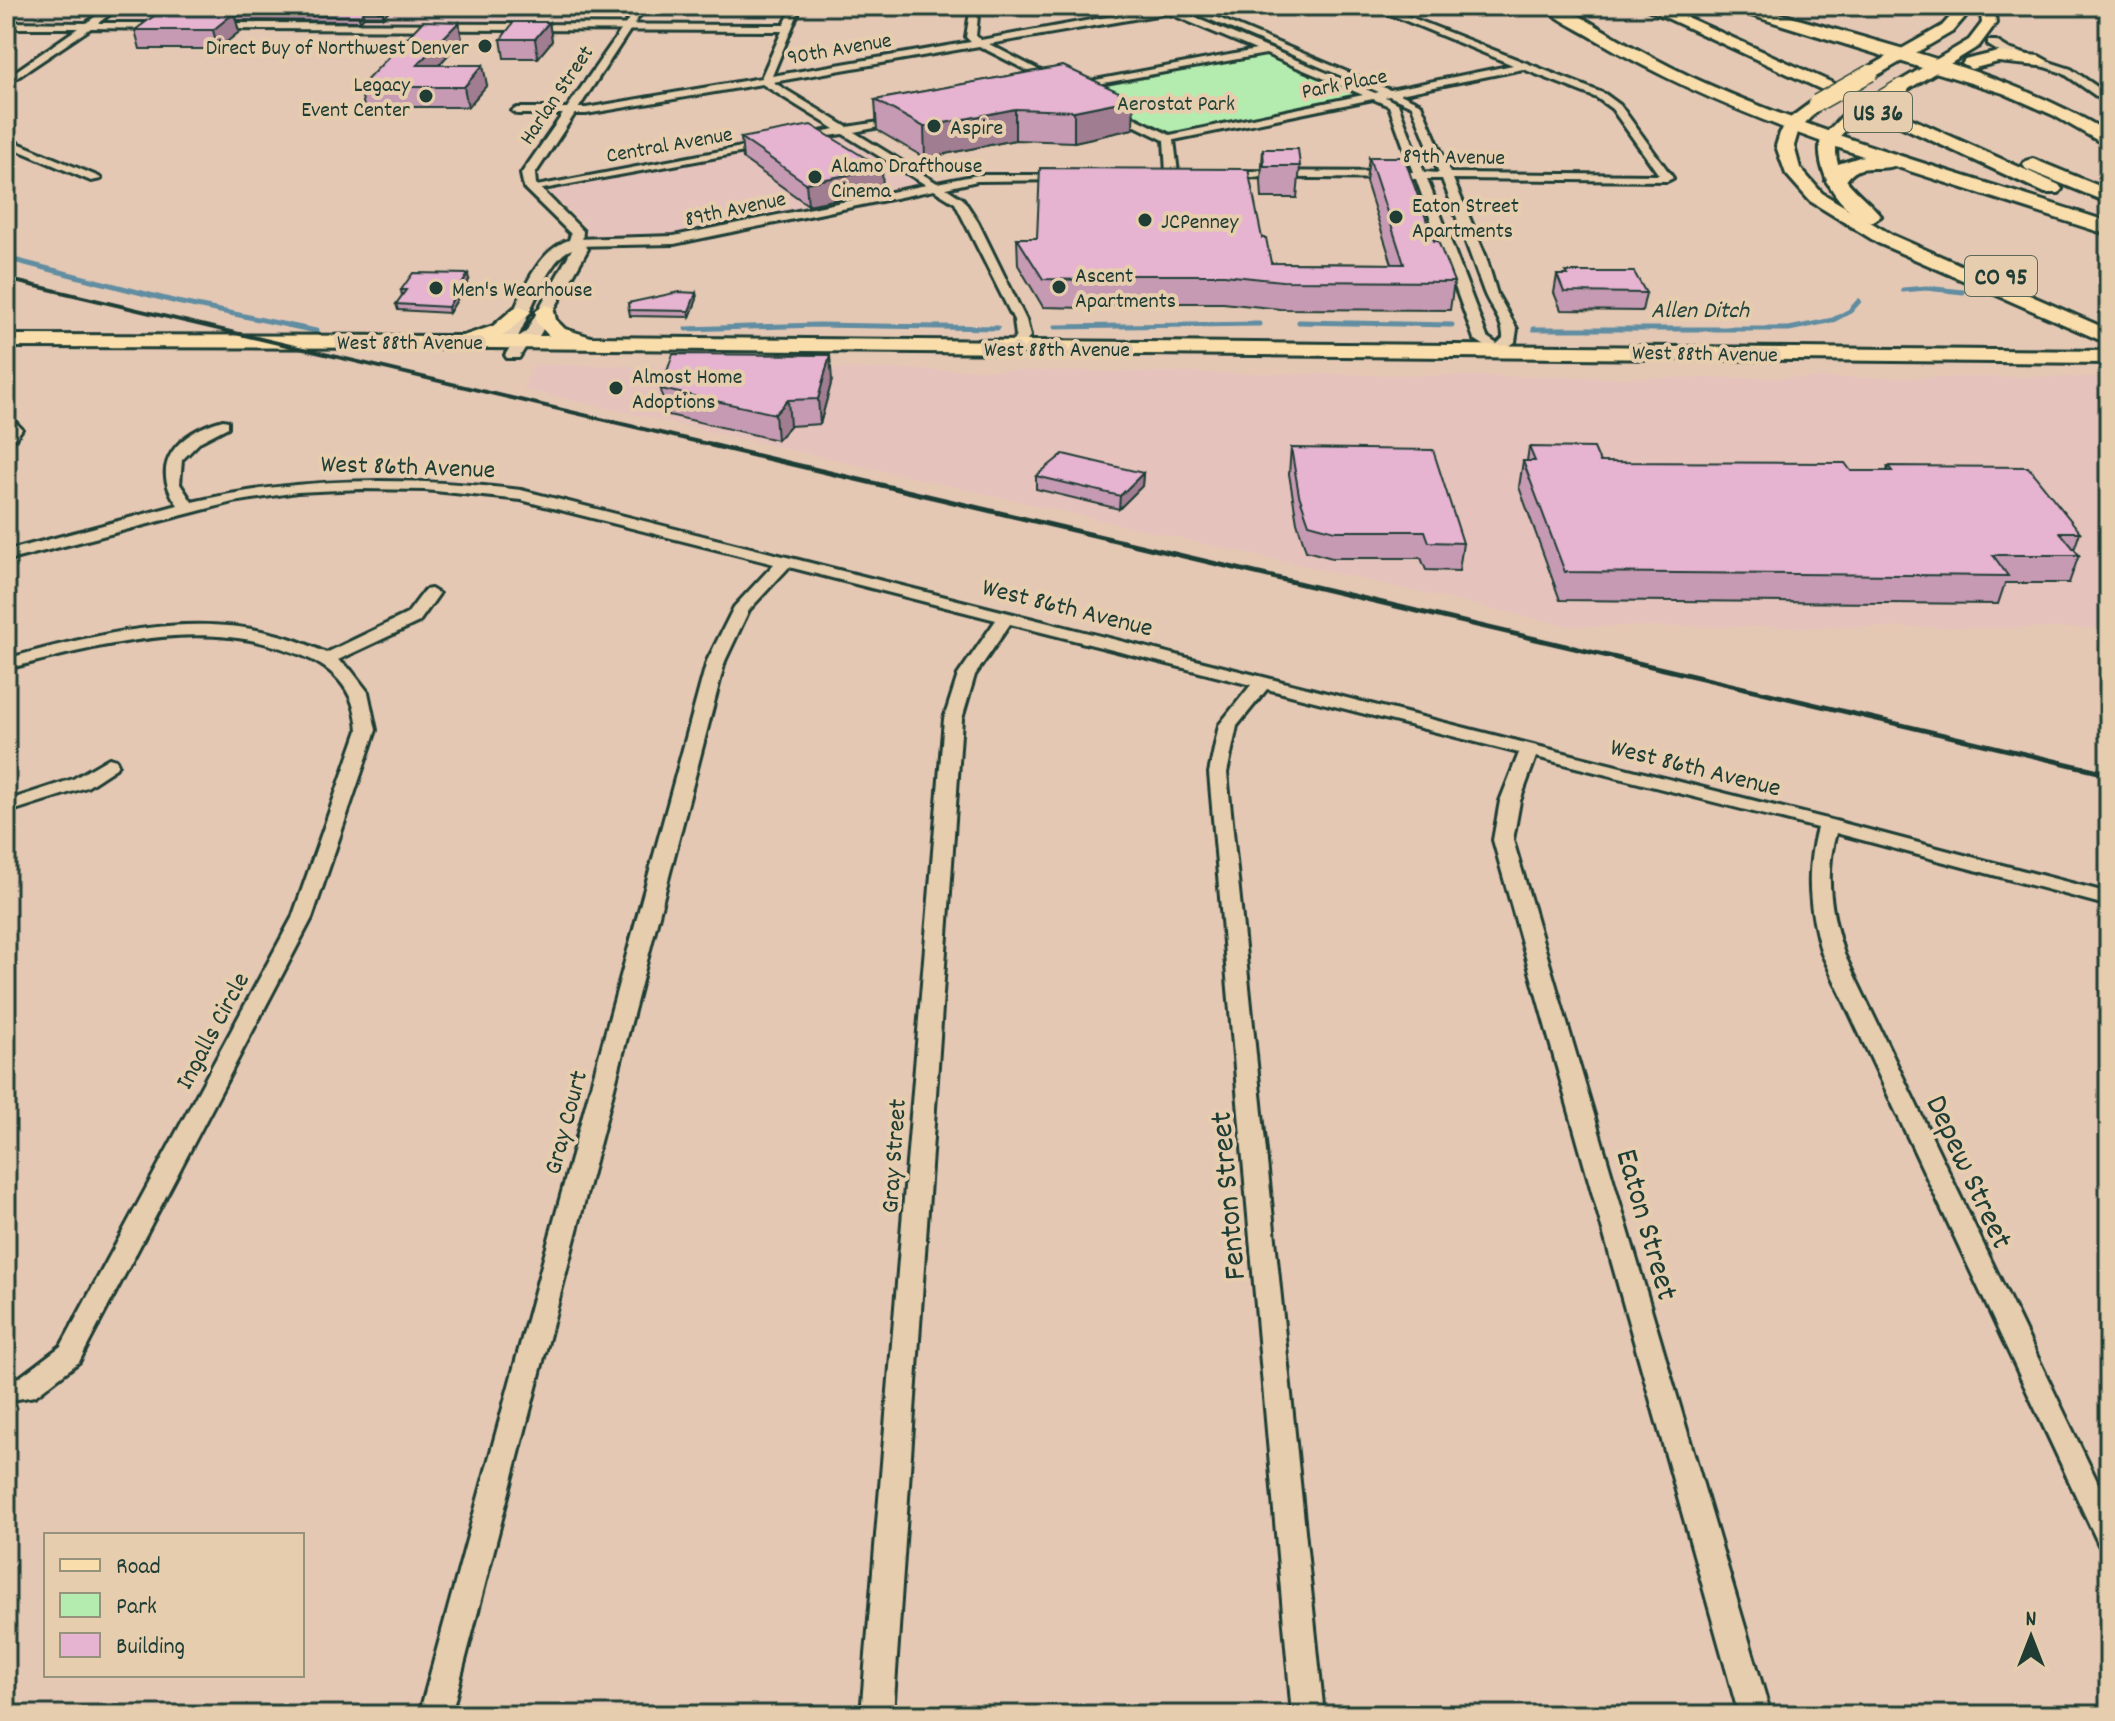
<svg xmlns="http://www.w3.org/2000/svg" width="2115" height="1721" font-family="Dekko,sans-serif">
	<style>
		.built { fill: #e5c2bc }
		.green { fill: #b4ecaf; stroke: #6a9472; stroke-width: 2 }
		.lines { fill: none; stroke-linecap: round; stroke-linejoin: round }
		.stream { stroke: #608da1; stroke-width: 5 }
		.minor-casing { stroke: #1f3d34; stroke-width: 6 }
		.tertiary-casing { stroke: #1f3d34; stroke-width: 6 }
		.primary-casing { stroke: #1f3d34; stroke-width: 6 }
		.motorway-casing { stroke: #1f3d34; stroke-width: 6 }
		.minor { fill: #e5cdad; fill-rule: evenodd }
		.tertiary { fill: #e5cdad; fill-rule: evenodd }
		.primary { fill: #f9ddab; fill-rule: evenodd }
		.motorway { fill: #f9ddab; fill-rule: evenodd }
		.rail-far2 { stroke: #1f3d34; stroke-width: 4 }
		.rail-far1 { stroke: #1f3d34; stroke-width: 5 }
		.rail { stroke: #1f3d34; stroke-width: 6 }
		.primary-bridge-casing { stroke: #1f3d34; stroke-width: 19; stroke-linecap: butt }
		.primary-bridge { stroke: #f9ddab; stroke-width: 16 }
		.wall { fill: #c69ab3; stroke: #1f3d34; stroke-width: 2 }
		.shaded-wall { fill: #a17d92; stroke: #1f3d34; stroke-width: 2 }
		.building { fill: #e6b3d0; stroke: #1f3d34; stroke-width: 2 }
		.poi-dot { fill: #1f3d34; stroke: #e5cdad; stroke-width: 3 }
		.labels { text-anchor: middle; stroke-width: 8; stroke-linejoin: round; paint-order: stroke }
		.far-poi-label { font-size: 22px; fill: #1f3d34; stroke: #e5cdad; text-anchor: start }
		.far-street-label { font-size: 22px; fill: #1f3d34; stroke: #e5cdad }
		.far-park-label { font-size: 22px; fill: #26463a; stroke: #e5cdad }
		.shield { fill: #e5cdad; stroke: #5a6858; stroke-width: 2 }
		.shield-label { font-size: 24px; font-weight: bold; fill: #1f3d34 }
		.far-water-label { font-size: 24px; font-style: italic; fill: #24443d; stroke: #e5cdad }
		.street-label { font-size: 26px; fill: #1f3d34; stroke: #e5cdad }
		.near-street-label { font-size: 32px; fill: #1f3d34; stroke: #e5cdad }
	</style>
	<rect width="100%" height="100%" fill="#e5c8b4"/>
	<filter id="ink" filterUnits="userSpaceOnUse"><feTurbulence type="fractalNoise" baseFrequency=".0125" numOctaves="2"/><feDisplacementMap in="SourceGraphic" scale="16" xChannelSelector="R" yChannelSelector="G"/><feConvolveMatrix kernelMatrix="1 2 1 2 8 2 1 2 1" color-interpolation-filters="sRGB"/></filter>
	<g filter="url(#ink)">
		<g class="built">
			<polygon points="136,6 530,6 517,23 114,22"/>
			<polygon points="839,135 846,135 925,184 667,238 590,239 584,228 586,225 548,192"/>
			<polygon points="533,365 1638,378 2109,377 2109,628 1568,626 523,389"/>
		</g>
		<polygon class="green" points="1263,55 1362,95 1174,134 1160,131 1095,97 1102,86"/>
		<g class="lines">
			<g class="stream">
				<polyline points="6,258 177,302 316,331"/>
				<polyline points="1903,290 1926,288 1963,292"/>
				<polyline points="1299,322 1452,325"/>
				<polyline points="1055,327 1259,324"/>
				<polyline points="686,329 818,325 998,328"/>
				<polyline points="1534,329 1789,329 1833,320 1850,311 1859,301"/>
			</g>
			<g class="minor-casing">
				<g id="minor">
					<polygon points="111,6 121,6 98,23 167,23 172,26 167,29 91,28 6,85 6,78 78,28 6,28 6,22 86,23"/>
					<path d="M793,6h8l-29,70 199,-34 -5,-5 5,-31h8l-3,30 5,4 186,-34 208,87 4,-1 -201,-86h12l200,84 123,-25 -143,-59h12l223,88 15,11 53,73 -6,3 -214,-2 33,78 11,37 20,35 -2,13 -17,12 -24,-15 -58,-160 -193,-2 -6,-3 6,-3 190,1 -24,-66 -16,-7 -199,41 4,33 -6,3 -6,-3 -2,-33 -57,-28v-4h8l55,27 193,-40 -97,-41 -196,35 4,-5 182,-34 -88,-37 -179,31 71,37 -3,5 -78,-40 -206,36 74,45 58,-9v4l-51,10 83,51 40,-8h94v4l-4,1 -90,1 -31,7 17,11 15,23 48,98 4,16 -9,15 -5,1 -7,-4 7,-12 -2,-16 -59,-117 -21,-13 -260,54 -103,2v-6l4,-1 99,-3 252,-51 -83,-51 -48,7v-4l40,-8 -73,-45 -176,30h-69l-5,-3 5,-3h69l175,-30 21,-47 -571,-2 -5,-3 5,-3 573,2zM1523,69l74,29 15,11 47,66 -209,-2 -29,-69 -21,-10zM1389,96l23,10 27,67 -15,-1 -26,-68 -13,-7zM1427,179h15c15,38 28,75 42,113 6,16 20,29 19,46l-6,6 -10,-7z"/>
					<polygon points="6,138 99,177 101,179 91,181 6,145"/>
					<polygon points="768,142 772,143 772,147 532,191 526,188"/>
					<polygon points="6,419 13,420 22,429 11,444 6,445"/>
					<path d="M223,420l5,1v6l-27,14 -19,19 -2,24 12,18c110,-26 217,-25 329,-12l1314,331 274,72v13l-273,-73c-12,42 -5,81 8,121l265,552v43l-10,-4 -277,-591c-13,-43 -17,-82 -5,-126l-281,-71 -16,44 -7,39 258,875h-32l-246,-875 7,-39 19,-48 -252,-64 -30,37 -10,47 97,942h-32l-83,-942 10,-48 32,-40 -241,-61 -35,51 -13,44 -69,996h-32l83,-996 14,-44 38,-55 -207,-53 -40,43 -24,51 -274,1054h-32l288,-1054 27,-54 40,-43 -253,-64 -96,-10 -64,-1 -64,3 -64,10 -227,59v-10l172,-46c-31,-42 2,-73 45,-85z"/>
					<path d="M431,589l8,5 -20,28 -81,38 13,10 17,22 8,38 -64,188 -233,444 -44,34 -29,5v-22l14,-2 41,-31 231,-428 66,-188c-3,-42 -25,-64 -65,-78 -96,-36 -192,-6 -287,17v-10c103,-29 219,-57 320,-6l81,-39 18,-24z"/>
					<polygon points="109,758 116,760 118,764 116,768 87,787 6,813 6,801 73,779"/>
				</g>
			</g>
			<g class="tertiary-casing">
				<g id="tertiary">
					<path d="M638,6h11l-9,9 -105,159 1,10 47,47 -1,11 6,7 -50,89 -11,7 -8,13h-12l-2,-3 10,-15 -10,-1 -2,-3c15,-31 30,-84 66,-96l2,-6 -47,-46 -3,-14zM572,249l-46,83 -8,5c12,-23 31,-81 54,-88z"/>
					<polygon points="1988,41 1996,41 2009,49 2071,69 2109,95 2109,105 2063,73 2001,53 1988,45"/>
				</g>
			</g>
			<g class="primary-casing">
				<g id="primary">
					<polygon points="1951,6 1965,6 1965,17 1952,32 1876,76 1864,76 1864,70 1942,26 1951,16"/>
					<polygon points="1980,6 1994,6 1996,23 1979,46 1907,90 1895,90 1895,84 1969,40 1982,23"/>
					<polygon points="1817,98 1825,103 1799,129 1794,146 1800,168 1822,193 1892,235 2109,330 2109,344 1878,243 1810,201 1786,174 1776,146 1780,133 1790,118"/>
					<path d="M1850,113l8,5 -21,21c-7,40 23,51 44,77l-9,6c-33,-9 -58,-52 -51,-84l23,-24z"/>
					<polygon points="546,305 553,307 556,320 565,329 591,337 2109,351 2109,363 490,348 6,347 6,335 463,336 493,326 514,308 521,306 531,312 503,336 549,336 536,322 536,311"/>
				</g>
			</g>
			<g class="motorway-casing">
				<g id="motorway">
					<path d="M1544,6h19c47,28 94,56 144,78 130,57 268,94 402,138v13l-215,-69c-25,6 -35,-6 -51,19h-14l-3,-4 12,-17 25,-8c-93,-31 -183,-67 -268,-117 -16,-10 -38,-19 -51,-33z"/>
					<polygon points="1641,6 1662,6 2059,185 2062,189 2059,193 2045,193"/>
					<path d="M1729,6h25c118,36 250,63 355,127v14l-56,-32 -50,-22 -272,-84z"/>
					<polygon points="1998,52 2039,56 2048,61 2039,66 1998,62 1971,69 1962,64 1965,60"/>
					<polygon points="2033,159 2109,190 2109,203 2026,169 2023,165 2026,161"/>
				</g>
			</g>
			<use href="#minor" class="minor"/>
			<use href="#tertiary" class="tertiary"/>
			<use href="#primary" class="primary"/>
			<use href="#motorway" class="motorway"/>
			<polyline class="rail-far2" points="6,279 720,447"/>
			<polyline class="rail-far1" points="711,445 2093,770"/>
			<polyline class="rail" points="2084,768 2109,774"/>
			<g class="primary-bridge-casing">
				<g id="primary-bridge">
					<polyline points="1817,103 1870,73"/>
					<polyline points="1850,118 1901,87"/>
				</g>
			</g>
			<use href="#primary-bridge" class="primary-bridge"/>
		</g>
		<g class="wall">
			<polygon points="393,6 383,17 364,17 360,21 236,20 239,32 218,49 140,49 135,30 180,13"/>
			<polygon points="459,22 462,40 439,65 487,85 468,107 364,107 360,87"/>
			<polygon points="549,22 552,41 538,58 504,58 501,39"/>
			<polygon points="1063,66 1133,129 1074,142 1015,140 925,158 877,130 875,100"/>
			<polygon points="741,138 883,190 808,205 743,159"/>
			<polygon points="1263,149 1300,166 1297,198 1262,198 1261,181"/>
			<polygon points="1369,157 1434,241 1454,282 1450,310 1280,309 1223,303 1117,303 1117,305 1086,305 1086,308 1043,307 1018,265 1017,238 1262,238 1271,263 1392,264 1366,182"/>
			<polygon points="1566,272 1646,293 1642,311 1561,310 1554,293 1557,275 1566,275"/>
			<polygon points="469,280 449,313 398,310 396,304 402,296 401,290"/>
			<polygon points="696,293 697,299 690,317 630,316 628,303"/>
			<polygon points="832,380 820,424 790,426 777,440 664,414 661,389"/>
			<polygon points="1529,447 1600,462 1851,471 1887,471 1888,466 2080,532 2074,550 2079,555 2069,583 2005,583 1998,604 1560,600 1519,487 1523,461 1527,461"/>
			<polygon points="1291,448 1463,543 1459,571 1426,570 1421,558 1332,558 1306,551 1297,522 1289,474"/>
			<polygon points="1143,473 1142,486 1119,509 1036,489 1036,476"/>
		</g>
		<g class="shaded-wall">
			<polygon points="388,6 393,6 383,17 383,12"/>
			<polygon points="363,12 364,17 360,21 359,16"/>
			<polygon points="234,13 239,32 218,49 213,30"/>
			<polygon points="459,22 462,40 421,84 417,65"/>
			<polygon points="549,22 552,41 538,58 535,39"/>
			<polygon points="483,65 487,85 468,107 464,87"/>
			<polygon points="1134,99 1133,129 1074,142 1074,111"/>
			<polygon points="1015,109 1015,140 925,158 924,127"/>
			<polygon points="882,168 883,190 808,205 806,183"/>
			<polygon points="468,274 469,280 449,313 448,307"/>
			<polygon points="696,293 697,299 690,317 689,311"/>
			<polygon points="830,355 832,380 820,424 818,399"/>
			<polygon points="788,400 790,426 777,440 775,414"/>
			<polygon points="1143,473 1142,486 1119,509 1120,496"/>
		</g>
		<g class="building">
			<polygon points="189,6 388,6 383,12 363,12 359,16 235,16 234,13 180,13"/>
			<polygon points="158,13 234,13 213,30 135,30"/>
			<polygon points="423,21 459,22 417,65 483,65 464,87 360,87"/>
			<polygon points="514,22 549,22 535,39 501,39"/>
			<polygon points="1063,66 1134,99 1074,111 1015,109 924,127 875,100"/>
			<polygon points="811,125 882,168 806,183 741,138"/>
			<polygon points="1263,149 1298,149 1300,166 1264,166"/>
			<polygon points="1369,157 1404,157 1434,241 1438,241 1454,282 1282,281 1224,275 1117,275 1117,278 1086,278 1086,280 1043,279 1017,238 1037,238 1040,168 1248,169 1262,238 1266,238 1271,263 1404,264"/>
			<polygon points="1566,272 1634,272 1646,293 1564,292 1557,275 1568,275"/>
			<polygon points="413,273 468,274 448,307 396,304 406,290 401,290"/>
			<polygon points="679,292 696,293 689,311 629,310 628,303"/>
			<polygon points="673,354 830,355 818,399 788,400 775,414 661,389"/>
			<polygon points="1529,447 1594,448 1600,462 1845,463 1851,471 1892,471 1888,466 2028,467 2080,532 2060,532 2079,555 1993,555 2008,576 1565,572 1523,461 1535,461"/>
			<polygon points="1291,448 1433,450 1463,543 1429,542 1425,531 1335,531 1309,524 1299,495"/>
			<polygon points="1063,454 1143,473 1120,496 1036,476"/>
		</g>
	</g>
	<g class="poi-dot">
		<circle cx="485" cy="46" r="8"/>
		<circle cx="426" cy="96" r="8"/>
		<circle cx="934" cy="126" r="8"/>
		<circle cx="815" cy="177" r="8"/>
		<circle cx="1396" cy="217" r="8"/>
		<circle cx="1145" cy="220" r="8"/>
		<circle cx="1059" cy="287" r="8"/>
		<circle cx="436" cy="288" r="8"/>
		<circle cx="616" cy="388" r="8"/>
	</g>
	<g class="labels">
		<g class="far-poi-label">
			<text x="469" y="54" text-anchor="end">Direct Buy of Northwest Denver</text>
			<text x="410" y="91" text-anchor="end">Legacy<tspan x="410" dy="25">Event Center</tspan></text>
			<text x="950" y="134">Aspire</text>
			<text x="831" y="172">Alamo Drafthouse<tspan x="831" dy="25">Cinema</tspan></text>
			<text x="1412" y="212">Eaton Street<tspan x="1412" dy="25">Apartments</tspan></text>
			<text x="1161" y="228">JCPenney</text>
			<text x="1075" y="282">Ascent<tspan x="1075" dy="25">Apartments</tspan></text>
			<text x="452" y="296">Men's Wearhouse</text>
			<text x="632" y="383">Almost Home<tspan x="632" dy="25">Adoptions</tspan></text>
		</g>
		<g class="far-street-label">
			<text transform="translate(839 47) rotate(-10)" y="8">90th Avenue</text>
			<text transform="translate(1344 82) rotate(-11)" y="8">Park Place</text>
			<text transform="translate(555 94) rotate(-56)" y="8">Harlan Street</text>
			<text transform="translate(669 143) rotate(-10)" y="8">Central Avenue</text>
			<text transform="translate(1454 155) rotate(1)" y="8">89th Avenue</text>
			<text transform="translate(735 207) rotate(-12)" y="8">89th Avenue</text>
			<text x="410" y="349">West 88th Avenue</text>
			<text x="1057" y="356">West 88th Avenue</text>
			<text transform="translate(1705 352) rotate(1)" y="8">West 88th Avenue</text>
		</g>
		<g class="far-park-label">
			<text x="1176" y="110">Aerostat Park</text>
		</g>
		<g class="shield">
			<rect x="1844" y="92" width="68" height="40" rx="6"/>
			<rect x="1965" y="256" width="72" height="40" rx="6"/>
		</g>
		<g class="shield-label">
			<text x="1878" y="120">US 36</text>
			<text x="2001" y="284">CO 95</text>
		</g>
		<g class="far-water-label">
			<text x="1700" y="317">Allen Ditch</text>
		</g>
		<g class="street-label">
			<text transform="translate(408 465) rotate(2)" y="9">West 86th Avenue</text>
			<text transform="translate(1068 606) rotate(14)" y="9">West 86th Avenue</text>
			<text transform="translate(1696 766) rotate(14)" y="9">West 86th Avenue</text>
			<text transform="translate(211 1030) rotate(-62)" y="9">Ingalls Circle</text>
			<text transform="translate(564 1122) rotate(-75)" y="9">Gray Court</text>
			<text transform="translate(892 1156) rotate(-86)" y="9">Gray Street</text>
		</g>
		<g class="near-street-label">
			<text transform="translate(1971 1171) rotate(65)" y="11">Depew Street</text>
			<text transform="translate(1226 1196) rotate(-95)" y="11">Fenton Street</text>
			<text transform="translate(1649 1224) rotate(74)" y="11">Eaton Street</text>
		</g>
	</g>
	<rect width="2115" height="1721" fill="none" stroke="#e5cdad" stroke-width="32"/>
	<rect x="16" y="16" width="2083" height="1689" fill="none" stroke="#1f3d34" stroke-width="3" filter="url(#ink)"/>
	<rect x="44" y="1533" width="260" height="144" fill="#e5cdad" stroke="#96937d" stroke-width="2"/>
	<rect x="60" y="1559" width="40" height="12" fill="#f9ddab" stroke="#96937d" stroke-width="2"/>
	<text x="116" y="1573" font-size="24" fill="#1f3d34">Road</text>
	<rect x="60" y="1593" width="40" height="24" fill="#b4ecaf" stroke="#96937d" stroke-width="2"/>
	<text x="116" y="1613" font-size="24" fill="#1f3d34">Park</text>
	<rect x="60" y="1633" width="40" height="24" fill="#e6b3d0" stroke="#96937d" stroke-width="2"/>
	<text x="116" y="1653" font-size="24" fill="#1f3d34">Building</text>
	<g transform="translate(2031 1637)" stroke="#e5cdad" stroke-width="6" paint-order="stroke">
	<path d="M0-6L14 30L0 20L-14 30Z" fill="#1f3d34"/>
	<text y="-12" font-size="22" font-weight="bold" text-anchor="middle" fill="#1f3d34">N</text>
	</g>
</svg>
